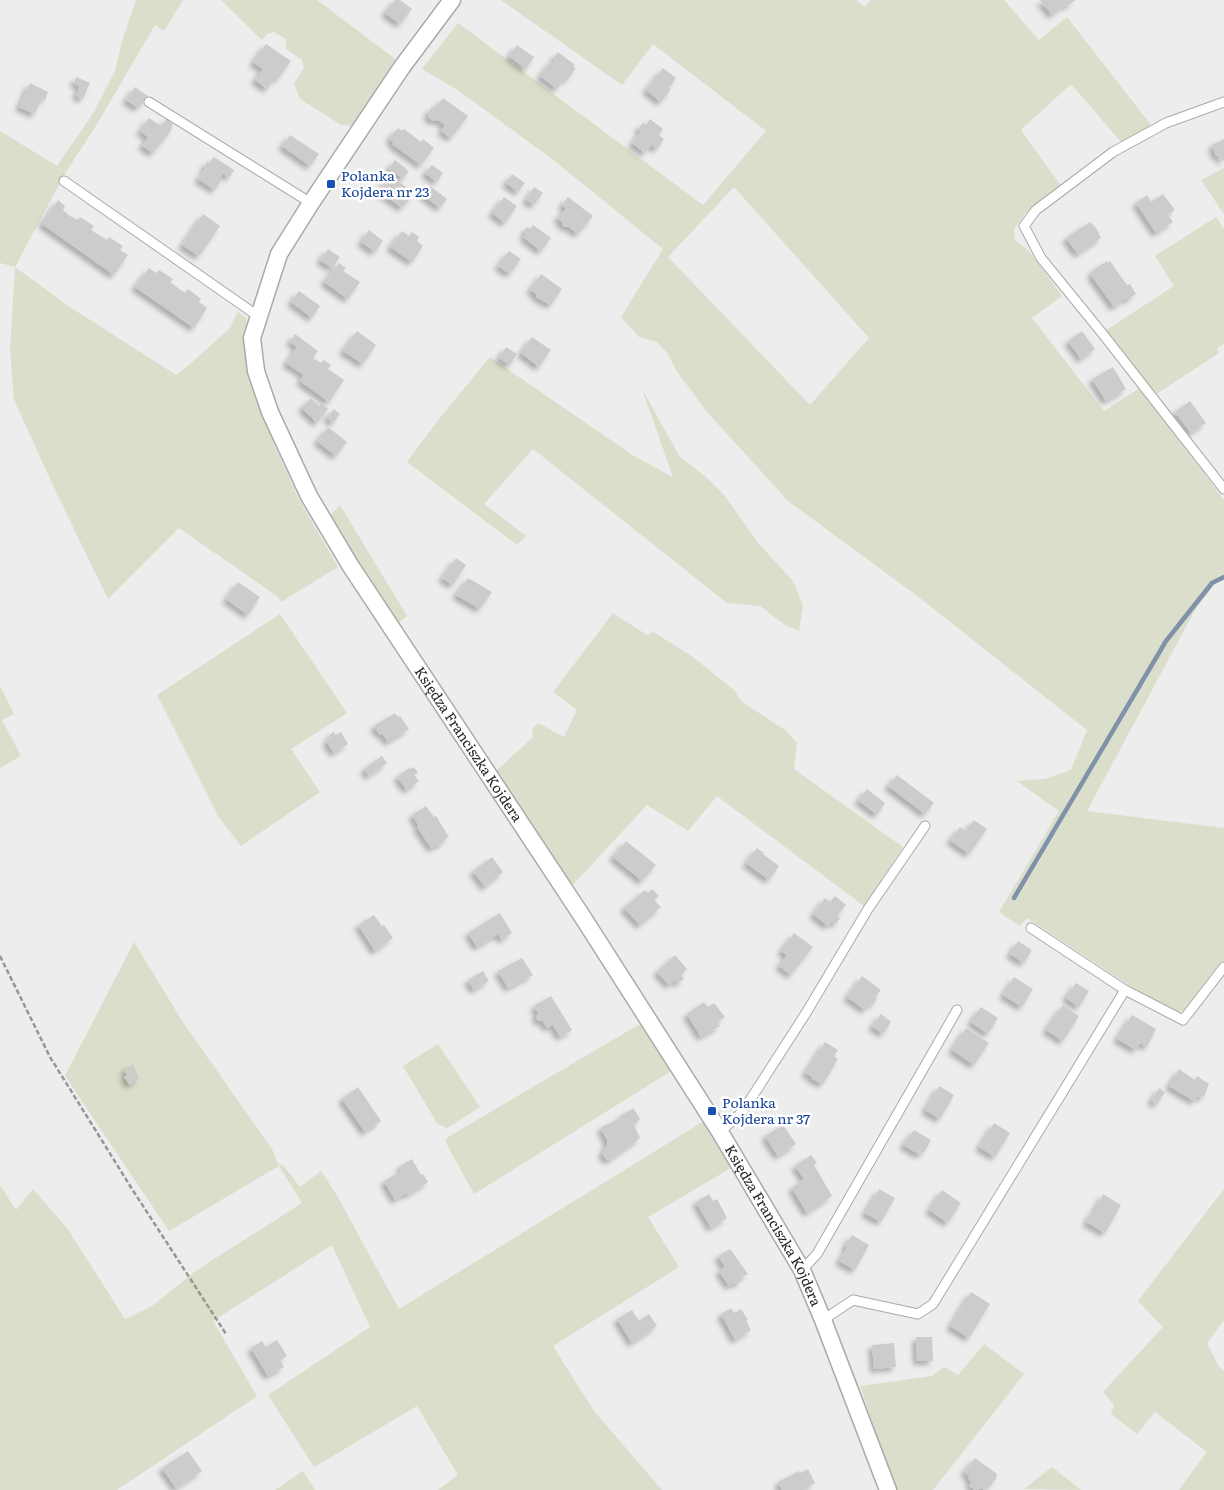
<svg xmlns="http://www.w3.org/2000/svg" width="1224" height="1490" font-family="Literata,serif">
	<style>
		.green { fill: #dadeca; fill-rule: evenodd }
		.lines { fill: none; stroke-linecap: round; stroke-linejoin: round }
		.stream { stroke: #7f92a9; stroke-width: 4.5 }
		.building { fill: #cdcccb; filter: url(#shadow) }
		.lane-casing { stroke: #aaaaab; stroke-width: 11 }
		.street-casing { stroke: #aaaaab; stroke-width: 19 }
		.path { stroke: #969697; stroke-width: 2.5; stroke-dasharray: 5 2.5; stroke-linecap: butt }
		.lane { stroke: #fff; stroke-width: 9 }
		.street { stroke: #fff; stroke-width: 16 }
		.transit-dot { fill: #1a4fb4; stroke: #fff; stroke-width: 2 }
		.labels { text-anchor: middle; stroke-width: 5; stroke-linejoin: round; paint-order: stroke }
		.transit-label { font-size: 14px; fill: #164399; stroke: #fff; text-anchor: start }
		.street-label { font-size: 14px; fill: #242425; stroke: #fff }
	</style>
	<defs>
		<filter id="shadow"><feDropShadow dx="-4" dy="4" stdDeviation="2.5" flood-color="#0004"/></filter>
	</defs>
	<rect width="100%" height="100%" fill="#ededee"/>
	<g class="green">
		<polygon points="136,0 183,0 164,31 155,25 97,124 66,172 15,267 70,307 176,375 189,365 229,329 238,312 246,318 249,379 275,447 299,499 338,567 281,602 277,596 179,528 108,599 56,492 14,400 10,349 15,267 0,263 0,131 57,166 94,112 115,71 122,41"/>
		<polygon points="221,0 317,0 398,61 355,126 341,125 300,99 294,83 304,68 302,60 286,49 286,39 274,32 267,34 262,40"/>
		<path d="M501,0h355l9,7 6,-7h133l35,40 28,-23 84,108 -30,17 -50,-58 -50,46 41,57 -37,27 -11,15 1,11 14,11 33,45 -30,22 72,93 36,-23 84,112v80l-7,1 -22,29 -108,201 137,17v132l-39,51h-10l-46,-26 -102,-67 -7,8 -21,-14 60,-101 -42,-30 28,-2 26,-9 16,-40 -171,-135 -128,-94 -80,-88 -30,-40 -11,-20 -10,-11 -18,-5 -18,-20 42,-68 -112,-91 -95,-69 -34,-20 36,-46 245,182 63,-74 -113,-87 -31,41zM734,187l135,151 -59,67 -142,-148z"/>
		<polygon points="1224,168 1224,214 1201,180"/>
		<polygon points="1216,217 1224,229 1224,344 1217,348 1219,353 1155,395 1105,331 1174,286 1155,256"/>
		<polygon points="490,357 634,456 673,477 642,389 680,457 705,476 725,496 759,544 793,581 803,605 799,631 785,625 760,606 727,603 533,449 484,504 526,536 517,545 407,462 439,419"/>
		<polygon points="340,505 407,616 396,625 327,519"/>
		<polygon points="613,613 647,635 653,632 693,657 734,690 741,701 785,730 797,743 794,769 903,847 864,906 717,796 688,831 647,805 570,888 495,772 533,737 532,729 538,723 564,737 577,710 553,692"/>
		<polygon points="280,614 347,713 291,749 320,792 241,846 218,816 157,695"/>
		<polygon points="0,686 14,714 2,720 21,756 0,768"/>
		<polygon points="134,942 184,1024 272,1149 279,1166 282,1164 300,1187 321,1171 335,1192 399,1309 704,1121 731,1168 648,1217 679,1267 553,1346 594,1411 662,1490 438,1490 458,1475 417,1406 314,1467 268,1395 370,1327 332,1245 213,1321 257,1396 117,1490 0,1490 0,1185 16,1210 33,1189 67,1228 125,1319 152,1306 197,1270 302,1203 279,1166 169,1231 65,1076"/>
		<polygon points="638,1025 645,1027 673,1070 474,1194 445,1141 448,1137"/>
		<polygon points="438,1044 480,1107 447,1128 437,1123 403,1066"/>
		<polygon points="1224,1189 1224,1320 1207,1343 1219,1367 1224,1371 1224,1490 1179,1490 1207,1452 1155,1412 1137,1434 1111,1414 1114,1405 1103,1392 1163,1327 1138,1301"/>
		<polygon points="984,1344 1024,1374 933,1490 895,1490 860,1386 932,1376 944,1367 958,1375"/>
		<polygon points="1052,1467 1081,1490 1024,1489"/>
		<polygon points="303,1471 315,1490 275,1490"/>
	</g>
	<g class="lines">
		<polyline class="stream" points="1014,898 1166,641 1212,583 1224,577"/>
	</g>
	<g class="building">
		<polygon points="395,0 400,0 412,9 400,24 385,13"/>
		<polygon points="1040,0 1076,0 1067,6 1066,4 1052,15"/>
		<polygon points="266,44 291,61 278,79 275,78 267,89 255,80 263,69 253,62"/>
		<polygon points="517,45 534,57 526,69 509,56"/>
		<polygon points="558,52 575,65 573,67 576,68 567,80 565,78 557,89 540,76 551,61 553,63 555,61 553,59"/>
		<polygon points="663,68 676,78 669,88 671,89 661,102 646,90"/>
		<polygon points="76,77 90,83 83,99 76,96 80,86 74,83"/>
		<polygon points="30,83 48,92 45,100 42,98 35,114 19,107"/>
		<polygon points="135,87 148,96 138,108 126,100"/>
		<polygon points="443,98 468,116 451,138 441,131 445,125 438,120 433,121 429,118 428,113 431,108 435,108"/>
		<polygon points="149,118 161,126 166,119 173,124 170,132 153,153 142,146 148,137 140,131"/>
		<polygon points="650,119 663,129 659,135 664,139 657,149 651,145 645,153 632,143 641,131 638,129 643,123 646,125"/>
		<polygon points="398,128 402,131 404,129 421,142 423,139 434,148 421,165 392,144 394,142 389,139"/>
		<polygon points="290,135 319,154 310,166 282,146"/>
		<polygon points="1224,139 1224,160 1222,162 1219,156 1216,156 1212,145"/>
		<polygon points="214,157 234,170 229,178 223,173 220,177 222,179 215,190 198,179 206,168 204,167 207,162 209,163"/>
		<polygon points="395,160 409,171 403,179 389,168"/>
		<polygon points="432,165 443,173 437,182 425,173"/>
		<polygon points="512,174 525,183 518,192 506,183"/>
		<polygon points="394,178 414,193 402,208 382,193 386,190 382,186 387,179 391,182"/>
		<polygon points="430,186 447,199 440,208 423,195"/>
		<polygon points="534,187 543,193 534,205 526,200"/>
		<polygon points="1163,194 1175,210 1168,215 1173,222 1156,233 1136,203 1147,195 1151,202"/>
		<polygon points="504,197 517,206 505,223 492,213"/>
		<polygon points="568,197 593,216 578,234 569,227 566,227 562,225 562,222 557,218 566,209 562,205"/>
		<polygon points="58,200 65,206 63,210 70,216 78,220 80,217 94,226 91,230 107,240 109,237 123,246 120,250 128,255 114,275 42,224"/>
		<polygon points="203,214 220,226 199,256 182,245"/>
		<polygon points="1090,222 1096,228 1101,238 1078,254 1066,238"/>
		<polygon points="533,225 551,238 541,251 523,237 527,233 524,231 527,227 530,229"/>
		<polygon points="369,230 383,241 375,252 361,242"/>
		<polygon points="402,231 409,236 412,232 419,237 417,241 423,246 412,262 390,247"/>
		<polygon points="328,249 340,257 332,268 320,260"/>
		<polygon points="509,251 521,259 510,274 498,266"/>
		<polygon points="1107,261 1108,263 1110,261 1127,285 1130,284 1136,294 1127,300 1126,298 1114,307 1091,275 1094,273 1092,271"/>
		<polygon points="339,263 346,268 343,271 360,282 348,299 324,282"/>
		<polygon points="149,268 156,273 159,270 173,279 170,282 178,288 185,293 188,289 201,299 199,302 207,308 194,328 135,287"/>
		<polygon points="541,274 562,289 551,305 536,297 536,294 530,290"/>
		<polygon points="299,291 320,306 312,318 291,302"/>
		<polygon points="357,331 376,345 363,364 343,351"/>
		<polygon points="1082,331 1095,349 1081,359 1068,341"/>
		<polygon points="295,334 318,351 313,358 321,363 324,360 331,365 328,369 344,380 329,402 300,381 304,375 286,363 297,347 290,342"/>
		<polygon points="532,337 551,350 539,367 521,353"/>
		<polygon points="506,347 517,354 510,365 499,358"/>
		<polygon points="1113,367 1126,389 1106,401 1092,379"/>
		<polygon points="311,398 319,406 321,403 328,409 317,423 302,408"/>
		<polygon points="1190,401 1206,423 1191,433 1175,412"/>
		<polygon points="334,409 340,414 333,423 327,418"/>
		<polygon points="328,427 347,442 336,456 317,441"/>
		<polygon points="456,558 466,565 453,585 442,578"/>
		<polygon points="468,578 492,592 480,609 456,595"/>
		<polygon points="238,582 260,597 248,615 226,599"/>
		<polygon points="395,713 398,717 400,716 409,729 388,742 382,733 380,735 374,726"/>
		<polygon points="334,732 335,735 341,732 348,744 334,753 326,741 331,738 329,735"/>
		<polygon points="382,756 387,763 369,776 364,769"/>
		<polygon points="414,767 418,773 414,775 419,781 407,790 397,777 409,768 410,769"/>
		<polygon points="897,775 934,803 925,814 888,786"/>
		<polygon points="867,789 885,803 877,815 858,800"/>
		<polygon points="426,806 434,817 436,816 449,837 444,840 443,843 431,848 417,827 419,826 412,815"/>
		<polygon points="974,820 987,829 969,854 950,840 960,827 966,831"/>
		<polygon points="626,841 656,865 642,881 613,857"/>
		<polygon points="757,848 764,853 763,854 779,866 769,880 746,863"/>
		<polygon points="492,857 503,872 485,887 473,871"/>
		<polygon points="652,889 659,896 654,900 661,907 640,925 624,908 645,890 648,893"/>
		<polygon points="835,896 846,905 837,916 840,918 836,924 832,921 828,926 813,914 825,898 830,902"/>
		<polygon points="500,913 512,933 502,940 498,934 477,947 468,933"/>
		<polygon points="374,915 382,926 384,925 393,938 375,951 358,925"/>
		<polygon points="794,933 813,947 791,975 779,966 787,955 781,951"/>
		<polygon points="1018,941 1032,950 1024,963 1010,954"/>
		<polygon points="675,955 687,969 681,975 684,979 678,983 675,980 669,985 657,972"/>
		<polygon points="522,958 533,975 508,988 498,971"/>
		<polygon points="483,971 489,981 474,990 468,980"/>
		<polygon points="862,976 881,990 875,997 877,998 873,1005 871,1003 865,1010 847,997"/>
		<polygon points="1014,977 1033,989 1022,1007 1003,995"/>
		<polygon points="1076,983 1089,991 1079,1007 1066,998"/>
		<polygon points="551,996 572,1030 560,1037 553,1025 547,1028 543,1021 538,1021 536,1017 538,1013 534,1006"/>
		<polygon points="704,1002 708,1007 714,1003 725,1017 717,1022 720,1026 701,1037 687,1014"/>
		<polygon points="1063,1005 1079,1016 1063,1041 1046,1030"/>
		<polygon points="981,1007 998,1018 988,1034 971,1022"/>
		<polygon points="881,1014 891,1022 883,1034 872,1026"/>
		<polygon points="1132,1015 1156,1029 1147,1047 1140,1043 1136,1050 1117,1039"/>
		<polygon points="966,1028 989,1043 974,1065 952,1050"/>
		<polygon points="825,1042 838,1050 834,1056 838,1059 823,1084 812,1079 811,1076 805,1073"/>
		<polygon points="133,1064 139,1078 130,1085 124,1077 127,1075 124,1070"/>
		<polygon points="1179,1069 1195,1080 1197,1076 1209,1084 1204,1096 1200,1097 1198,1096 1194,1101 1169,1086"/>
		<polygon points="939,1086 954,1095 940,1119 925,1110"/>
		<polygon points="358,1087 381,1121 365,1132 342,1099"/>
		<polygon points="1159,1088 1165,1092 1157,1104 1151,1101"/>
		<polygon points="632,1109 634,1109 640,1119 634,1125 640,1138 610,1160 606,1159 602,1153 607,1145 607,1140 601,1129 602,1127 620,1118 620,1116"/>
		<polygon points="994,1123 1010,1133 995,1157 979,1147"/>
		<polygon points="783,1125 796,1144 778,1156 765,1136"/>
		<polygon points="914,1130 931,1140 924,1152 922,1152 920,1155 903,1145"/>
		<polygon points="811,1155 817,1163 814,1165 832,1196 807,1213 792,1188 804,1179 795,1166"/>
		<polygon points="412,1159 421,1175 423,1174 428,1182 408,1195 407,1193 395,1200 384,1181 402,1171 400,1166"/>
		<polygon points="879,1189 895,1198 881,1222 865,1213"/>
		<polygon points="942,1190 961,1203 948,1223 929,1210"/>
		<polygon points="709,1194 713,1201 717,1199 727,1218 711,1228 696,1202"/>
		<polygon points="1103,1194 1121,1205 1105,1233 1086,1222 1092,1212 1093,1213"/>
		<polygon points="852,1235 869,1245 855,1270 839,1261 847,1248 845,1246"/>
		<polygon points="730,1249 748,1274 741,1278 741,1281 737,1284 734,1283 729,1286 719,1271 725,1267 718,1256"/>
		<polygon points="971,1292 990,1304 969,1338 950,1326"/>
		<polygon points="731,1308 734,1313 741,1309 748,1320 746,1321 751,1330 735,1340 721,1314"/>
		<polygon points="632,1310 639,1321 649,1314 657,1326 632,1343 617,1319"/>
		<polygon points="916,1337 932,1337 933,1361 917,1361"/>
		<polygon points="277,1340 287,1356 280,1360 284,1367 268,1376 251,1348 262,1341 266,1347"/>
		<polygon points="894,1343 896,1367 874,1369 872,1345"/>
		<polygon points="188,1451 202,1471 176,1488 162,1468"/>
		<polygon points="975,1458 997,1474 996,1479 986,1490 980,1488 978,1490 975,1490 969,1486 972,1482 968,1479 970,1477 964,1472"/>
		<polygon points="808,1469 815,1483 807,1487 807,1488 804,1490 782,1490 778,1482 799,1471 800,1473"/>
	</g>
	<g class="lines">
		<g class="lane-casing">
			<g id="lane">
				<polyline points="149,102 311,203"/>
				<polyline points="1224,102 1166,123 1113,152 1036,210 1024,226 1041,258 1102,333 1224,489"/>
				<polyline points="64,181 258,316"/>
				<polyline points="1031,928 1125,990 1183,1020 1224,967"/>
				<polyline points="720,1132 743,1111 806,1013 868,909 925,826"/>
				<polyline points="802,1270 817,1254 957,1010"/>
				<polyline points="823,1320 853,1300 918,1314 933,1304 1125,990"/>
			</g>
		</g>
		<g class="street-casing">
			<g id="street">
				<path id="s1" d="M452,0l-50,67 -91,136 -32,51 -27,84 4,33 14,41 39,84 41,69 232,351 138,216 82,138 21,50 65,170"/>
			</g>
		</g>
		<polyline class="path" points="0,956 50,1057 132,1189 226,1334"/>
		<use href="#lane" class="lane"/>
		<use href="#street" class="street"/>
	</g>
	<g class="transit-dot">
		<rect x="326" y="179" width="10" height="10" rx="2.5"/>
		<rect x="707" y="1106" width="10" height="10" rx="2.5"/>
	</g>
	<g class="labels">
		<g class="transit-label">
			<text x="341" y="181">Polanka<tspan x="341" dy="16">Kojdera nr 23</tspan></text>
			<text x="722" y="1108">Polanka<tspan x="722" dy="16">Kojdera nr 37</tspan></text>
		</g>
		<g class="street-label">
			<text dy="5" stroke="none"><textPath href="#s1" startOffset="860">Księdza Franciszka Kojdera</textPath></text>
			<text dy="5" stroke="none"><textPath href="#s1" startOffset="1430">Księdza Franciszka Kojdera</textPath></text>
		</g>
	</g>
</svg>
